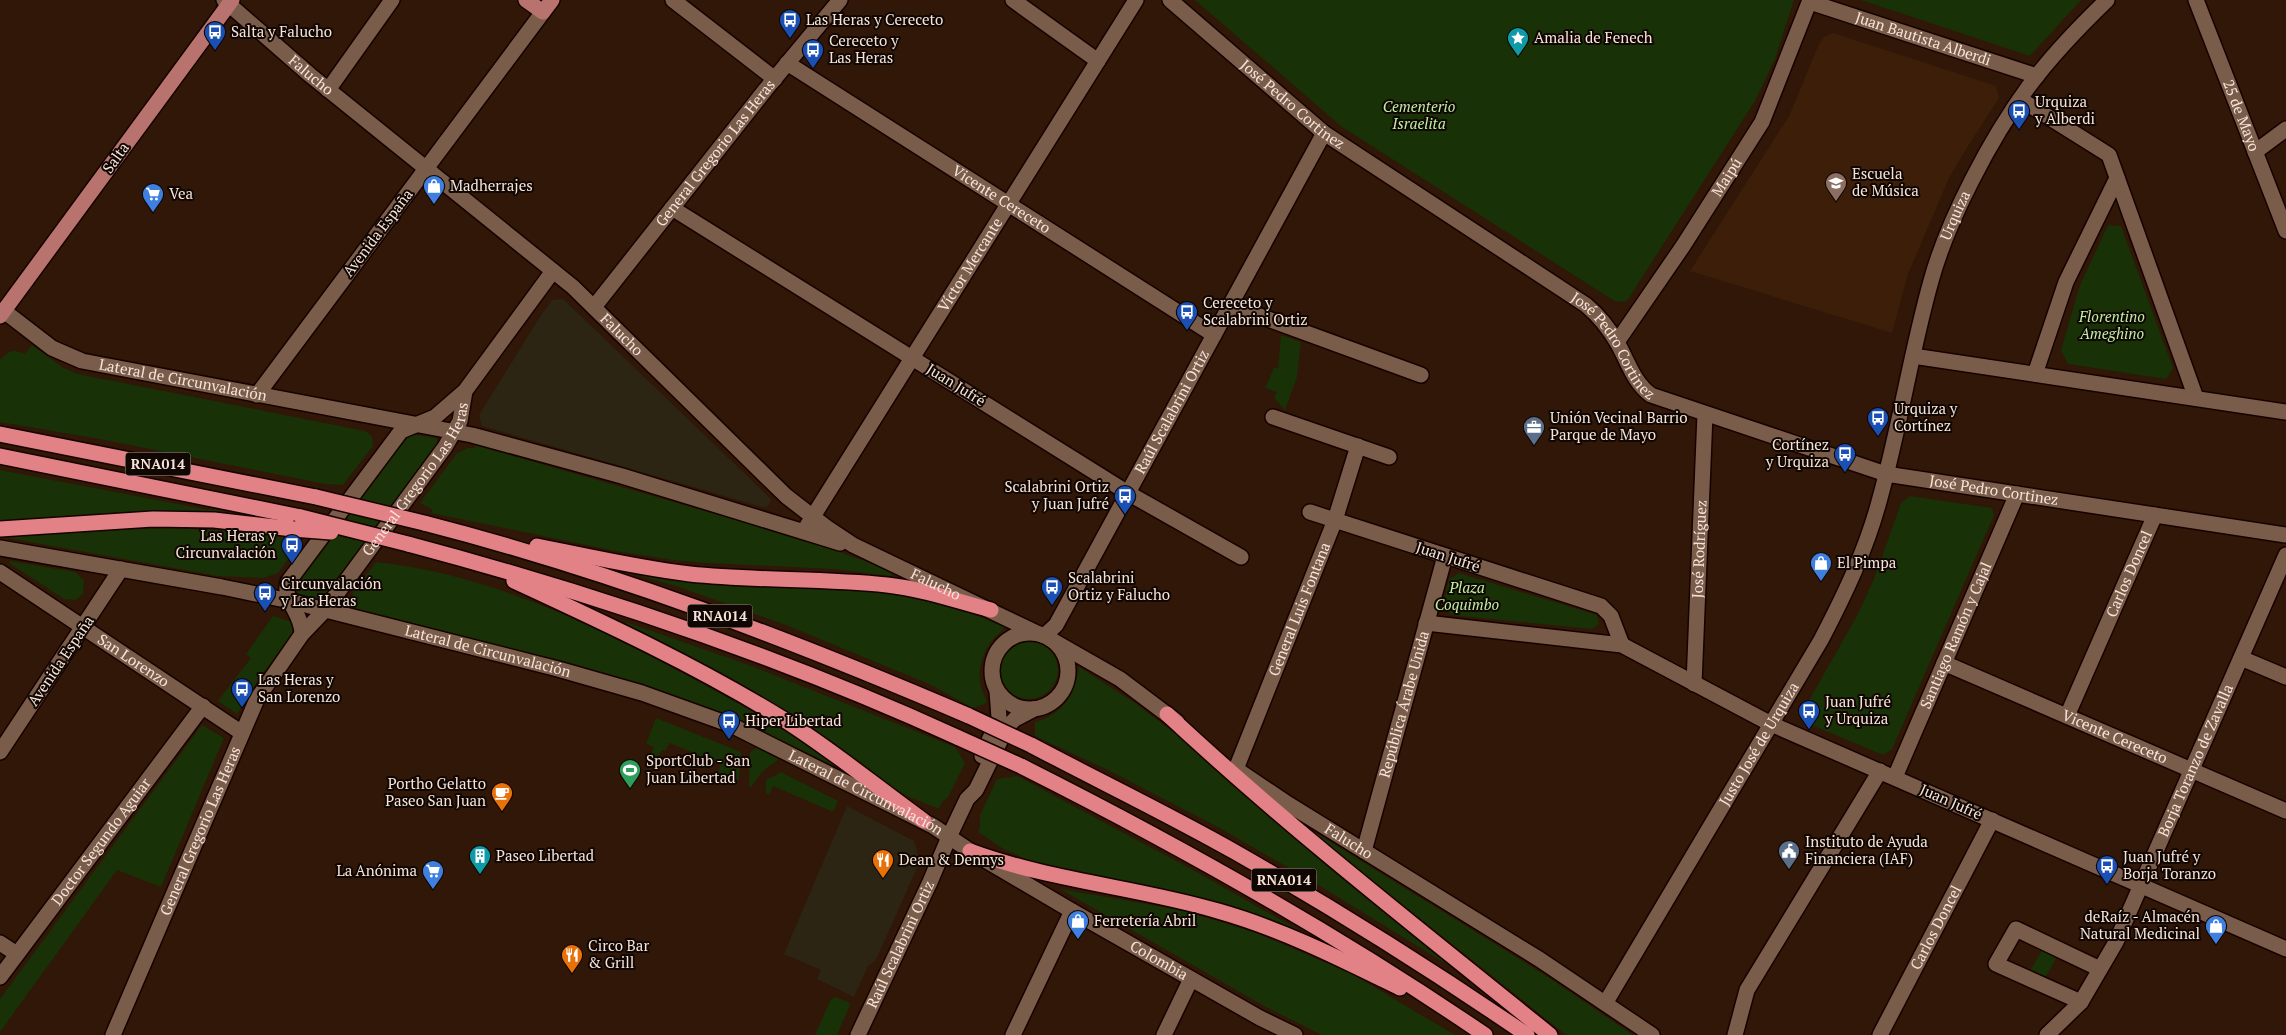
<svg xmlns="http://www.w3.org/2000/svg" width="2286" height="1035" font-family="'PT Serif',serif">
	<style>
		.commercial { fill: #2c2514 }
		.built { fill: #3d1e09 }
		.green { fill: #183107 }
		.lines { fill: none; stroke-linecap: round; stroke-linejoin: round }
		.minor-casing { stroke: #170200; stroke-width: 18 }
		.major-casing { stroke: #170200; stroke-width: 18 }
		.highway-casing { stroke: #170200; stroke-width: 18 }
		.minor { stroke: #7a5c4a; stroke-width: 15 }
		.major { stroke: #b8736f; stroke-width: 15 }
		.highway { stroke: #e28287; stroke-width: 15 }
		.highway-bridge-casing { stroke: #170200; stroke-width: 18; stroke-linecap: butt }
		.highway-bridge { stroke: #e28287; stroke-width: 15 }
		.labels { text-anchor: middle; stroke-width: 4; stroke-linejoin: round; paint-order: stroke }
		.shield { fill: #100602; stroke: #b1a199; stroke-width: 1 }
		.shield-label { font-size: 14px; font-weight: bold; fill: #f6e4da }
		.poi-label { font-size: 15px; fill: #f6e4da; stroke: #100602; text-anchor: start }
		.street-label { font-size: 15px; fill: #f6e4da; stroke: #100602 }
		.park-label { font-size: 15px; font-style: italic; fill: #bef0a5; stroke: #100602 }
	</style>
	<rect width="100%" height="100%" fill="#301707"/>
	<g class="commercial">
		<polygon points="563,299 772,500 766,508 482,426 479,415 541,315 552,300"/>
		<polygon points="847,806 914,841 920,861 876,960 868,966 854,997 817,979 821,970 784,954"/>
	</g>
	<polygon class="built" points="1833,33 1996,86 1999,98 1968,146 1949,178 1908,274 1892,333 1690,271 1789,116 1819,44 1824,37"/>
	<g class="green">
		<polygon points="1195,0 1794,0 1775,59 1755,101 1627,301 1616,302 1342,127"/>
		<polygon points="1861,0 2081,0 2030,56"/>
		<polygon points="2108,225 2121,226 2173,368 2166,379 2068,364 2061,350 2080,285"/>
		<polygon points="1281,335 1301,342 1297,377 1285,410 1274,398 1277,392 1265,388 1274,368 1278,368"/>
		<path d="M32,345l30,22 16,7 287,57 7,5 1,10 -30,39 -18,-1 -220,-44 -105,-18v-62c7,-9 14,-12 25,-6z"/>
		<polygon points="411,434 436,438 438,444 325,597 320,600 299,594 296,591 296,583 406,435"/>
		<polygon points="475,445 796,537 862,560 893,573 891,576 833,569 707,563 673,560 616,551 431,513 433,510 420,503 457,453 468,448 475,448"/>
		<polygon points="0,470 209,510 213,509 240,516 0,524"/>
		<polygon points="1910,496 1992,508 1994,515 1892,749 1883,755 1807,723 1803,711 1858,614 1874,579 1901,503"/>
		<polygon points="171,528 289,534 287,538 300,543 278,573 263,578 218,576 8,538 8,534 108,529"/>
		<polygon points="10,561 75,572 84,580 83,594 75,600 64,599 9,563"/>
		<path d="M376,562c116,12 224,66 325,121 51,28 100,55 146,89l-101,-49 -95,-35 -147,-41 -150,-36 2,-9 -4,-4 1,-6z"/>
		<path d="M623,571l208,13 91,13 33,10 51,20c-17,13 -28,31 -26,54 0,7 5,15 7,22l-14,5 -44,-24 -143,-59 -110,-39z"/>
		<polygon points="1459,573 1597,615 1599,624 1592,629 1451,615 1443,605 1449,579"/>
		<polygon points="273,616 290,621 293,627 292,634 259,679 237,714 218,701 251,658 246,654"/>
		<polygon points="626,622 749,665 955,747 965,763 948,797 942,802 939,809 907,796 870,775 626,624"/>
		<circle cx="1029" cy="670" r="29"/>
		<path d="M1079,667l56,36 46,35 280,235 -141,-87 -102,-59 -108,-56 -75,-35v-14c29,-8 39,-27 44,-55z"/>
		<polygon points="656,718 741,752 739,780 718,773 721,764 669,743 666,751 662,750 658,757 650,756 654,747 646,744"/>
		<polygon points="202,725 224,738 161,887 117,870 0,1032 0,999"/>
		<polygon points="756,748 779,759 762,772 751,787 749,786 750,752"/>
		<polygon points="781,772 838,801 833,812 773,786 769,795 766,793 766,780"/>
		<polygon points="1017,776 1193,870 1316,940 1046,869 1002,848 978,832 980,828 980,815 997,779"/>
		<polygon points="1303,825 1545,975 1633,1035 1566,1035"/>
		<polygon points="1060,889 1181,910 1254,932 1352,974 1455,1035 1322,1035 1266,1007"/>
		<polygon points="2043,948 2058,955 2044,980 2029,973"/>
		<polygon points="836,997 848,1002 850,1005 837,1035 815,1035 831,999"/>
	</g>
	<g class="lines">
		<g class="minor-casing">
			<g id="minor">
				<path id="s1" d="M224,0l86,75 263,212 213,209 40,31 27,18 186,89"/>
				<polyline points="673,0 775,79"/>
				<polyline points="1013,0 1098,61"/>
				<path id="s2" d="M1170,0l154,133 262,172c12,10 24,25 32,39 10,18 16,39 33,51l235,79 400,61"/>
				<path id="s3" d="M2196,0l90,231"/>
				<path id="s4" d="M1810,2l227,74"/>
				<path id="s5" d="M787,63l427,272"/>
				<polyline points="328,90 392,0"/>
				<polyline points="2020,99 2109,155 2196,398"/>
				<polyline points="2255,152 2286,129"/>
				<polyline points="672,208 1128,493 1241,557"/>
				<polyline points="1230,305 1421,375"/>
				<path id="s6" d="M594,307l172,-218 74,-89"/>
				<path id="s7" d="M4,311l48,37 30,13 390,74 150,41 218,67"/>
				<path id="s8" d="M1617,342l66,-96 79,-124 48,-122"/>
				<polyline points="1913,356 2286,412"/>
				<polyline points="2035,374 2066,282 2117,178"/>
				<polyline points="257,395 543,12"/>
				<polyline points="1273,417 1389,457"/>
				<polyline points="1310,512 1601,606 1611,616 1622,645"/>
				<path id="s9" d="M807,526l329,-526"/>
				<path id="s10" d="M0,548l222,39 68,14 268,68 84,24 89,32 202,101 37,25 102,60 188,107 35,17"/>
				<path id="s11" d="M0,572l242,161"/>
				<polyline points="1426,623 1622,645 1771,724 2286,949"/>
				<circle cx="1030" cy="671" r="38"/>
				<path d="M302,634c0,-22 -20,-33 -14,-52l113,-151 34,-14 30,-26 88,-120"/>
				<path id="s12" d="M1044,636l12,-11 268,-492"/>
				<polyline points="1050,639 1120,679 1177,722"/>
				<polyline points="2241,658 2286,677"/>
				<path id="s13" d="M1944,663l342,148"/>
				<path id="s14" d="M1694,684l11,-270"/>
				<path id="s15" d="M2067,716l88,-201"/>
				<polyline points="0,752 121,569"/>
				<polyline points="982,756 999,718 997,691"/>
				<path id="s16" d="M1236,769l52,35 251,155 113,76"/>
				<path id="s17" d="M1236,769l99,-249 23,-74"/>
				<path id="s18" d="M1895,777l122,-283"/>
				<path id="s19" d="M1364,851l81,-295"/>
				<polyline points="0,943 17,954"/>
				<path id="s20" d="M0,977l203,-271"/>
				<path id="s21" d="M1606,1002l215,-362c24,-46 46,-92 59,-142 20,-72 31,-146 51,-217 17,-62 60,-143 98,-195 23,-31 50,-59 78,-86"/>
				<polyline points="2081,1002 1996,964 2016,929 2100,969"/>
				<path id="s22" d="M113,1035l144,-336 45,-65 22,-23 121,-164 15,-26 5,-30"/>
				<path id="s23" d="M858,1035l72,-153 19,-45 18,-38 9,-9 31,-63 8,-8 19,-10"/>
				<polyline points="1013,1035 1072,911"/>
				<polyline points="1164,1035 1191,979"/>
				<polyline points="1735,1035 1747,990 1880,771"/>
				<path id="s24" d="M1880,1035l112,-215"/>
				<path id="s25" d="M2047,1035l34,-33 35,-60 170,-387"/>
			</g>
		</g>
		<g class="major-casing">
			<g id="major">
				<polyline points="526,0 543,12 552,0"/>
				<polyline points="0,316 232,0"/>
			</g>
		</g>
		<g class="highway-casing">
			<g id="highway">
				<polyline points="0,434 316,497"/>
				<polyline points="0,456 301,517"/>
				<path d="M424,523c187,48 368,117 545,193"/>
				<polyline points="0,529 153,519 214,520 293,529"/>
				<path d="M408,544c188,50 374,113 551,194"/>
				<path d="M537,546c51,10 102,22 153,28 66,7 132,4 197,11 36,4 70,16 104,25"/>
				<path d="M514,581c91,42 183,85 269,138 49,31 94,68 141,102"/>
				<path d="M1167,714c122,114 253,216 383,321"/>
				<path d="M1031,745c68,36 137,69 204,107 100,57 197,118 292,183"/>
				<path d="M1021,766c161,81 316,168 464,269"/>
				<path d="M970,851c81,30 166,36 248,60 64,18 123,48 182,77"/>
			</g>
		</g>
		<use href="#minor" class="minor"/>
		<use href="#major" class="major"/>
		<use href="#highway" class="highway"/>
		<g class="highway-bridge-casing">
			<g id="highway-bridge">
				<polyline points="316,497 424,523"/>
				<polyline points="301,517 408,544"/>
				<polyline points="293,529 331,532"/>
				<polyline points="969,716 1031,745"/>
				<polyline points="959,738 1021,766"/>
			</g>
		</g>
		<use href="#highway-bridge" class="highway-bridge"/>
	</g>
	<defs>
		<g id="bus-pin" transform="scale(1.125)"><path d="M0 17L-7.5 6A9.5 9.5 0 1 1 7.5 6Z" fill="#1a4fb4" stroke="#100602"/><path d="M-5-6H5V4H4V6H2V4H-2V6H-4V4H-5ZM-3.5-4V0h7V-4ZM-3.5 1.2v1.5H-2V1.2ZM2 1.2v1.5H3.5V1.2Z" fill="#fff"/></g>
		<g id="sight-pin" transform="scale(1.125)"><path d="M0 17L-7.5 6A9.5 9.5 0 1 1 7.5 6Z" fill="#0f9aa8" stroke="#100602"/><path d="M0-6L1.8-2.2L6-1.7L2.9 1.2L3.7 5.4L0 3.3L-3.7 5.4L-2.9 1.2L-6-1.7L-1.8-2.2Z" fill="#fff"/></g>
		<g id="university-pin" transform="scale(1.125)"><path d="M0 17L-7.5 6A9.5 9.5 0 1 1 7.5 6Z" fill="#8d6e63" stroke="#100602"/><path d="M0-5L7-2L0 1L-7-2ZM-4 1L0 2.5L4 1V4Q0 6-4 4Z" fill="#fff"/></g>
		<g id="shop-pin" transform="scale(1.125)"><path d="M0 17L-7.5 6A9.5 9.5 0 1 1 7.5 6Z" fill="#3f7fe0" stroke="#100602"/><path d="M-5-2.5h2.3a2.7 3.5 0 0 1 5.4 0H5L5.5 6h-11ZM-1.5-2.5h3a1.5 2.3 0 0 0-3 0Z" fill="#fff"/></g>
		<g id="supermarket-pin" transform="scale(1.125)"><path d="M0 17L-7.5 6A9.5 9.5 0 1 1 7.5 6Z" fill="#3f7fe0" stroke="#100602"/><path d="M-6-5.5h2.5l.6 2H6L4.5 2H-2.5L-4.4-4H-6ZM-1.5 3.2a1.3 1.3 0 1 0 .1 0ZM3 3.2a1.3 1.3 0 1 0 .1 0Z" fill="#fff"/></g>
		<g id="office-pin" transform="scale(1.125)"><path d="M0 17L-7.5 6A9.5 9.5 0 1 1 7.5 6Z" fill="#5c6f8a" stroke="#100602"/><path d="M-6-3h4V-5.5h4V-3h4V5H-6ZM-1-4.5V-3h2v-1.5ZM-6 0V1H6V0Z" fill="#fff"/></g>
		<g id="stadium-pin" transform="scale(1.125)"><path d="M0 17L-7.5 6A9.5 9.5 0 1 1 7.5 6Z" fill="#2e9e5b" stroke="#100602"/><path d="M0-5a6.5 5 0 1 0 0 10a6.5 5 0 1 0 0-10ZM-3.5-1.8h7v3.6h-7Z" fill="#fff"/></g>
		<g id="cafe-pin" transform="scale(1.125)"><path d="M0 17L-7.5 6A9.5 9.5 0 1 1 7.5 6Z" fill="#e8710a" stroke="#100602"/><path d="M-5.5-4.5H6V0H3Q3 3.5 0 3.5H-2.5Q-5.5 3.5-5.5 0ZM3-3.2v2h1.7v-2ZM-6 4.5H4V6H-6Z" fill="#fff"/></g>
		<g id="civic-pin" transform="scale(1.125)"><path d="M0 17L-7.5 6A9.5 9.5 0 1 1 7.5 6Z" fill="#5c6f8a" stroke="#100602"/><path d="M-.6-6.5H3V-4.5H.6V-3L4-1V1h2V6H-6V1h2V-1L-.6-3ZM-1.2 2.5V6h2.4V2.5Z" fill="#fff"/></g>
		<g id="building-pin" transform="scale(1.125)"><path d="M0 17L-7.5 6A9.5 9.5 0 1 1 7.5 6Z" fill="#0f9aa8" stroke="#100602"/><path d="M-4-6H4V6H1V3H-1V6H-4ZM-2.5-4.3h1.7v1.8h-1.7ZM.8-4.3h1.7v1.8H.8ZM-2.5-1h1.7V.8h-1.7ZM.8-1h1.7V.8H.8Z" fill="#fff"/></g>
		<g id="restaurant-pin" transform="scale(1.125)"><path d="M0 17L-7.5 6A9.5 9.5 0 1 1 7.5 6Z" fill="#e8710a" stroke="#100602"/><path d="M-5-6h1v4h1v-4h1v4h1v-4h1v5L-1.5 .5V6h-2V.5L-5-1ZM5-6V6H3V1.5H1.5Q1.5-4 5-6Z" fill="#fff"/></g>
	</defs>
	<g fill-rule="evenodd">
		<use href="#bus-pin" x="790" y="20"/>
		<use href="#bus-pin" x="215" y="32"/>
		<use href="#sight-pin" x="1518" y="38"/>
		<use href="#bus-pin" x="813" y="50"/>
		<use href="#bus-pin" x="2019" y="111"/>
		<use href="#university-pin" x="1836" y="183"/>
		<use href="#shop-pin" x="434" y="186"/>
		<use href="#supermarket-pin" x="153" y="194"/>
		<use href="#bus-pin" x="1187" y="312"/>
		<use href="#bus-pin" x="1878" y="418"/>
		<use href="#office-pin" x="1534" y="427"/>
		<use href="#bus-pin" x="1845" y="454"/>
		<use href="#bus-pin" x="1125" y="496"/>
		<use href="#bus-pin" x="292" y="545"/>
		<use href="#shop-pin" x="1821" y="563"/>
		<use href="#bus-pin" x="1052" y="587"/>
		<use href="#bus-pin" x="265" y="593"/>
		<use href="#bus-pin" x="242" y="689"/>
		<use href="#bus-pin" x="1809" y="711"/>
		<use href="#bus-pin" x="729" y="721"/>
		<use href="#stadium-pin" x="630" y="770"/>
		<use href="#cafe-pin" x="502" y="793"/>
		<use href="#civic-pin" x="1789" y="851"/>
		<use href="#building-pin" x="480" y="856"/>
		<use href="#restaurant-pin" x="883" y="860"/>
		<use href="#bus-pin" x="2107" y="866"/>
		<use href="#supermarket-pin" x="433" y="871"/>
		<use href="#shop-pin" x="1078" y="921"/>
		<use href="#shop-pin" x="2216" y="926"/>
		<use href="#restaurant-pin" x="572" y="955"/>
	</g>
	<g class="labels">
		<g class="shield">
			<rect x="125.5" y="452.5" width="65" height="23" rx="4"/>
			<rect x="687.5" y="604.5" width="65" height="23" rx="4"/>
			<rect x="1251.5" y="868.5" width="65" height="23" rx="4"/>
		</g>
		<g class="shield-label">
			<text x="158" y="469">RNA014</text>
			<text x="720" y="621">RNA014</text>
			<text x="1284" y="885">RNA014</text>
		</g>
		<g class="poi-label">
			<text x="806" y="25">Las Heras y Cereceto</text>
			<text x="231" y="37">Salta y Falucho</text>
			<text x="1534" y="43">Amalia de Fenech</text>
			<text x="829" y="46">Cereceto y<tspan x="829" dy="17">Las Heras</tspan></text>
			<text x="2035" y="107">Urquiza<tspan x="2035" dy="17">y Alberdi</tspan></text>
			<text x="1852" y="179">Escuela<tspan x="1852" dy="17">de Música</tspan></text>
			<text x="450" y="191">Madherrajes</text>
			<text x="169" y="199">Vea</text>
			<text x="1203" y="308">Cereceto y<tspan x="1203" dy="17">Scalabrini Ortiz</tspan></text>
			<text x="1894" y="414">Urquiza y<tspan x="1894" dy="17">Cortínez</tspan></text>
			<text x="1550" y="423">Unión Vecinal Barrio<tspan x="1550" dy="17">Parque de Mayo</tspan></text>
			<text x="1829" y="450" text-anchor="end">Cortínez<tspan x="1829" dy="17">y Urquiza</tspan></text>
			<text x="1109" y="492" text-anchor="end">Scalabrini Ortiz<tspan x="1109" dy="17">y Juan Jufré</tspan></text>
			<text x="276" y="541" text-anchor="end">Las Heras y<tspan x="276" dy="17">Circunvalación</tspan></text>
			<text x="1837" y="568">El Pimpa</text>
			<text x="1068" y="583">Scalabrini<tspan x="1068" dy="17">Ortiz y Falucho</tspan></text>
			<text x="281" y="589">Circunvalación<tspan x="281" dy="17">y Las Heras</tspan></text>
			<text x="258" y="685">Las Heras y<tspan x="258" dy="17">San Lorenzo</tspan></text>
			<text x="1825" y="707">Juan Jufré<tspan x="1825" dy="17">y Urquiza</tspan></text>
			<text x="745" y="726">Hiper Libertad</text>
			<text x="646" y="766">SportClub - San<tspan x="646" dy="17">Juan Libertad</tspan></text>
			<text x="486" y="789" text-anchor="end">Portho Gelatto<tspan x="486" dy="17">Paseo San Juan</tspan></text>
			<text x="1805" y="847">Instituto de Ayuda<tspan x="1805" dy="17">Financiera (IAF)</tspan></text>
			<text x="496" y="861">Paseo Libertad</text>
			<text x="2123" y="862">Juan Jufré y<tspan x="2123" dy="17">Borja Toranzo</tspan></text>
			<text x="899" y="865">Dean &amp; Dennys</text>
			<text x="417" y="876" text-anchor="end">La Anónima</text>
			<text x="2200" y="922" text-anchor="end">deRaíz - Almacén<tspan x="2200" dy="17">Natural Medicinal</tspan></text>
			<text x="1094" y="926">Ferretería Abril</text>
			<text x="588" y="951">Circo Bar<tspan x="588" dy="17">&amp; Grill</tspan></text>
		</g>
		<g class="street-label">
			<text dy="5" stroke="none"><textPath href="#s4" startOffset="119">Juan Bautista Alberdi</textPath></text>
			<text dy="5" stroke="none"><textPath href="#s1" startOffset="115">Falucho</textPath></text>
			<text dy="5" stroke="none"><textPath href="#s2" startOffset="161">José Pedro Cortinez</textPath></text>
			<text dy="5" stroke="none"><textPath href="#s3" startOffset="124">25 de Mayo</textPath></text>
			<text dy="5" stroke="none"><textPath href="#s6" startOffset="196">General Gregorio Las Heras</textPath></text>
			<text transform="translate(116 158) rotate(-54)" y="5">Salta</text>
			<text dy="5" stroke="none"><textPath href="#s8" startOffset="198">Maipú</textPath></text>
			<text dy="5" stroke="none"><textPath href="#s5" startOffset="254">Vicente Cereceto</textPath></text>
			<text dy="5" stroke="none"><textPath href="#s21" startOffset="868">Urquiza</textPath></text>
			<text transform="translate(378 233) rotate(-53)" y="5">Avenida España</text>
			<text dy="5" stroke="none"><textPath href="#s9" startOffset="308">Víctor Mercante</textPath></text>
			<text dy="5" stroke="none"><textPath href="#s1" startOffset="520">Falucho</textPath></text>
			<text dy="5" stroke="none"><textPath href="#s2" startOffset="566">José Pedro Cortinez</textPath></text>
			<text dy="5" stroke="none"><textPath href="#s7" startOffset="196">Lateral de Circunvalación</textPath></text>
			<text transform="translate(956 385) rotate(32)" y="5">Juan Jufré</text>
			<text dy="5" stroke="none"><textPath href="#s12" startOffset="259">Raúl Scalabrini Ortiz</textPath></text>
			<text dy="5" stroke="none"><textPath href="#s22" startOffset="638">General Gregorio Las Heras</textPath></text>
			<text dy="5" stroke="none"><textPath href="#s2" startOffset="986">José Pedro Cortinez</textPath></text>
			<text dy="5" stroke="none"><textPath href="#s14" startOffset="135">José Rodríguez</textPath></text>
			<text transform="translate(1448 557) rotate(18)" y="5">Juan Jufré</text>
			<text dy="5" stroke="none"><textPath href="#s15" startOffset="155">Carlos Doncel</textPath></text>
			<text dy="5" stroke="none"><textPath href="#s1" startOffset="925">Falucho</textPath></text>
			<text dy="5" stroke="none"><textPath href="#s17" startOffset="172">General Luis Fontana</textPath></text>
			<text dy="5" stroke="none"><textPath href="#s18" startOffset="154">Santiago Ramón y Cajal</textPath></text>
			<text dy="5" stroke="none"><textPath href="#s10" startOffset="499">Lateral de Circunvalación</textPath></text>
			<text transform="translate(61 661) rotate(-56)" y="5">Avenida España</text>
			<text dy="5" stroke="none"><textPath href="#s11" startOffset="160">San Lorenzo</textPath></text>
			<text dy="5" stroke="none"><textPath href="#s19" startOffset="152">República Árabe Unida</textPath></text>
			<text dy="5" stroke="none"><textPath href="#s13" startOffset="186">Vicente Cereceto</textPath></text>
			<text dy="5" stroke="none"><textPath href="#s21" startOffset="300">Justo José de Urquiza</textPath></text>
			<text dy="5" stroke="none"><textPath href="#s25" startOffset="315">Borja Toranzo de Zavalla</textPath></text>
			<text dy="5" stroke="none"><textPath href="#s10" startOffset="904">Lateral de Circunvalación</textPath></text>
			<text transform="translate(1951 802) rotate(24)" y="5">Juan Jufré</text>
			<text dy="5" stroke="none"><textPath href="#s22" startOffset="222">General Gregorio Las Heras</textPath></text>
			<text dy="5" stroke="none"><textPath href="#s16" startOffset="134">Falucho</textPath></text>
			<text dy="5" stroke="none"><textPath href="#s20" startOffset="169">Doctor Segundo Aguiar</textPath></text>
			<text dy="5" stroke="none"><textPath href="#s24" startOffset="121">Carlos Doncel</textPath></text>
			<text dy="5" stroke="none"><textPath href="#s23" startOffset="100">Raúl Scalabrini Ortiz</textPath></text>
			<text dy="5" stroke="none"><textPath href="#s10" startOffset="1242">Colombia</textPath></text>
		</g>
		<g class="park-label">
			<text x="1419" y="112">Cementerio<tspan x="1419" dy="17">Israelita</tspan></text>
			<text x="2112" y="322">Florentino<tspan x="2112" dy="17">Ameghino</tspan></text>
			<text x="1467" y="593">Plaza<tspan x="1467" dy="17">Coquimbo</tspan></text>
		</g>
	</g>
</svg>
